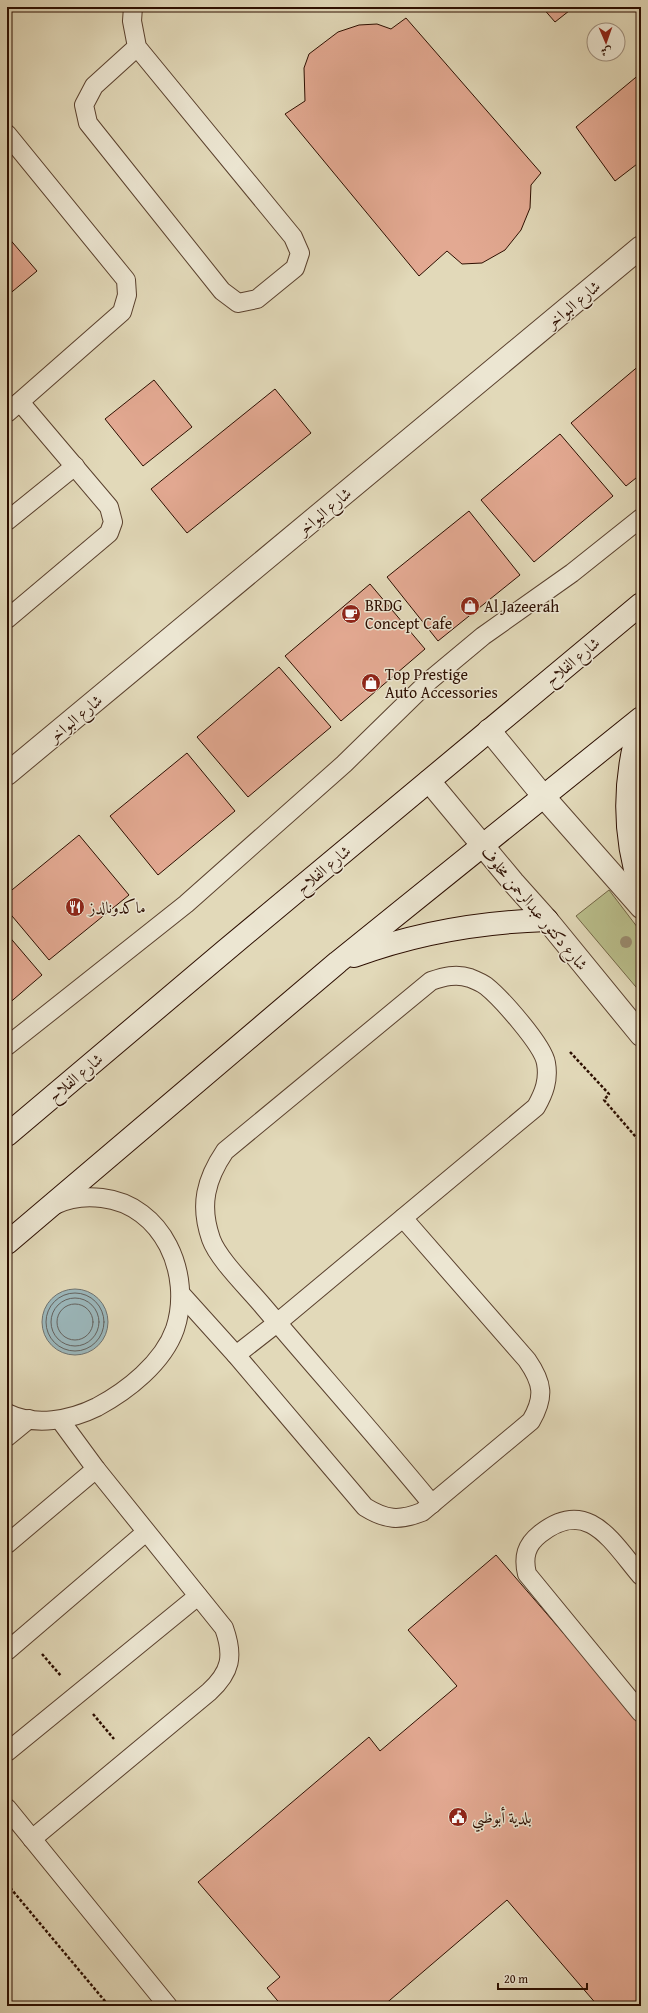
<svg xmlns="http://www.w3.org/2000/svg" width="648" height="2013" font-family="'Gentium Book Plus',Amiri,serif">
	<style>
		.green { fill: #b9be8b; stroke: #726646 }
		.water { fill: #9bb7bb; stroke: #6f7370 }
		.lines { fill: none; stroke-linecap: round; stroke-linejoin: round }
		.shore { stroke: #64625e; stroke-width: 1 }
		.building { fill: #e3a992; stroke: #2c0e00 }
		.lane-casing { stroke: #5a412e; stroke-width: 20 }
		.street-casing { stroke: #5a412e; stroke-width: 24 }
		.secondary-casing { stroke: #2c0e00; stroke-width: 24 }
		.path { stroke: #2c0e00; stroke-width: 2.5; stroke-dasharray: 3 2; stroke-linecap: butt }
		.lane { stroke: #ece6d2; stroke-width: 18 }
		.street { stroke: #ece6d2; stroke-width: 22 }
		.secondary { stroke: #ece6d2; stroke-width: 22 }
		.tree { fill: #998b6e }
		.labels { text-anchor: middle; stroke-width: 3; stroke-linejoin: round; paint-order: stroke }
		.street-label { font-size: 16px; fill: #2c0e00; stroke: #ece6d2 }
		.poi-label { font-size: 16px; fill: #2c0e00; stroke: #ece6d2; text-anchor: start }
	</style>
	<rect width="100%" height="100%" fill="#e2d9b9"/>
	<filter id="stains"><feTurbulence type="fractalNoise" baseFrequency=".005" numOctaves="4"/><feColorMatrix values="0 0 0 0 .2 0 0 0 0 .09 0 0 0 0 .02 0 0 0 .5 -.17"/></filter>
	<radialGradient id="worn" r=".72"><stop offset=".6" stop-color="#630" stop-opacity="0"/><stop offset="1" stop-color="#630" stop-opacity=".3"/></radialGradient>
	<polygon class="green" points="609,890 641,932 641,993 576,916"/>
	<circle class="water" cx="75" cy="1322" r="33"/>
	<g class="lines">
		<g class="shore">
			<circle cx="75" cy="1322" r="29"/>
			<circle cx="75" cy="1322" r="24"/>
			<circle cx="75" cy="1322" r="18"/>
		</g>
	</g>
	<g class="building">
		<polygon points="542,7 574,7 555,22"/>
		<polygon points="406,18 541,173 531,185 530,208 521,230 505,250 482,263 462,264 447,251 419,276 285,114 305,101 304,68 309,54 338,32 359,25 377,24 391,29"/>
		<polygon points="641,73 641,161 615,181 576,127"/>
		<polygon points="7,236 37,271 7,296"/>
		<polygon points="641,364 641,474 626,486 571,423"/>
		<polygon points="154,380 192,427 143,466 105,419"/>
		<polygon points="275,389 311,433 187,533 151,489"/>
		<polygon points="560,434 613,496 534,562 481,500"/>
		<polygon points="469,511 520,575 438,641 387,577"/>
		<polygon points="370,584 425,649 341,721 285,656"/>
		<polygon points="279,667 331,727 248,797 197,737"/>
		<polygon points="187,753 235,811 158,875 110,816"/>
		<polygon points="79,835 129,895 49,960 7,910 7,894"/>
		<polygon points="7,934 42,975 7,1005"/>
		<polygon points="496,1555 641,1723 641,2006 598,2006 507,1900 383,2006 282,2006 267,1988 280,1977 198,1882 369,1737 380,1751 457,1686 408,1630"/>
	</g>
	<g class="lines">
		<g class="lane-casing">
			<g id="lane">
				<polyline points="133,7 132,21 137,47 293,237 300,253 295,268 257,299 238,303 222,291 88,123 84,105 94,86 137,47"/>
				<polyline points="7,134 126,280 127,295 122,312 7,413"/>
				<polyline points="7,521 75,466"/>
				<polyline points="7,619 109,533 113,522 109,507 20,402"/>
				<polyline points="7,1046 186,904 344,764 429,681 483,636 572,573 641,518"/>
				<path d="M181,1294l55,61 129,152c21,13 34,14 57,5l109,-91c14,-24 12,-38 -4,-61l-124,-142"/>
				<path d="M236,1355l41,-32 259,-216c8,-14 13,-27 10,-44 -3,-18 -45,-65 -60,-77 -4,-3 -11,-6 -16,-8 -14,-5 -27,-1 -39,3l-206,170c-19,28 -26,54 -14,88 7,20 37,49 52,67 56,66 114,131 169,198"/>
				<path d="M7,1413c28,14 64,7 90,-6 30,-16 66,-44 78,-78 18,-55 -12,-124 -73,-131 -16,-2 -33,0 -47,7"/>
				<polyline points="7,1437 29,1419"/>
				<polyline points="7,1544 96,1469"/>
				<path d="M641,1576c-29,-34 -53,-80 -101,-42 -14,11 -17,23 -13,40l114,139"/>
				<polyline points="7,1651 146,1532"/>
				<polyline points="7,1752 198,1596"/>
				<polyline points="7,1808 168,2006"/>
				<path d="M32,1839l177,-147c22,-20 25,-36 15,-64l-128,-159 -36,-49"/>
			</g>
		</g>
		<g class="street-casing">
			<g id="street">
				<polyline points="489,730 544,797 641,907"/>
				<polyline points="7,774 641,247"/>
				<polyline points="429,781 513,882 547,920 641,1035"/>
			</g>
		</g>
		<g class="secondary-casing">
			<g id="secondary">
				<path d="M641,720c-18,57 -19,113 0,170"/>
				<path d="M354,956c62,-23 127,-34 193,-36"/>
				<polyline points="7,1135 226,950 641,604"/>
				<polyline points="7,1243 338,962 641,718"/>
			</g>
		</g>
		<g class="path">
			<polyline points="570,1052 609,1094 604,1100 641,1143"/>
			<polyline points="7,1612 11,1617"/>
			<polyline points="42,1654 61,1676"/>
			<polyline points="93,1714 114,1739"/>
			<polyline points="7,1884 109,2006"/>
		</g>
		<use href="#lane" class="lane"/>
		<use href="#street" class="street"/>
		<use href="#secondary" class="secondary"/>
	</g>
	<circle class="tree" cx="626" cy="942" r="6"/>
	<defs>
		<g id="shop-disc" transform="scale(1)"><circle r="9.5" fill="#8f2418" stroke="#ece6d2"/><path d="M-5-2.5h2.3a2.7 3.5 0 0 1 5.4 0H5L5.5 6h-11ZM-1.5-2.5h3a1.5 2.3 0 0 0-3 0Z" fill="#fff"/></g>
		<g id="cafe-disc" transform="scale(1)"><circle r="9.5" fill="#8f2418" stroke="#ece6d2"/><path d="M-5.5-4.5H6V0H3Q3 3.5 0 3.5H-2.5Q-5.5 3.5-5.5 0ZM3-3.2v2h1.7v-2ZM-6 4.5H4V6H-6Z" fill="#fff"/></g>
		<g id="restaurant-disc" transform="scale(1)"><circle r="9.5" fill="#8f2418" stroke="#ece6d2"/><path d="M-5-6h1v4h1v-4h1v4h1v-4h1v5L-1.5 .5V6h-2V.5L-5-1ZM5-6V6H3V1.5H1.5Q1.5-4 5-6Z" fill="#fff"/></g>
		<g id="civic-disc" transform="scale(1)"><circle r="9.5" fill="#8f2418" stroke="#ece6d2"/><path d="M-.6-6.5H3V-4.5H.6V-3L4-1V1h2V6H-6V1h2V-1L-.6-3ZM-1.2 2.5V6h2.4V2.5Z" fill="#fff"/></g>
	</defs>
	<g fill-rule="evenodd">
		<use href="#shop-disc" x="470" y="606"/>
		<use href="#cafe-disc" x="351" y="614"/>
		<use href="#shop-disc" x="371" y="683"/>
		<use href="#restaurant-disc" x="75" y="907"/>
		<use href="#civic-disc" x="458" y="1817"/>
	</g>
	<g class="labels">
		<g class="street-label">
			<text transform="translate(573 304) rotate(-40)" y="6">شارع البواخر</text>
			<text transform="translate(324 511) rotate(-40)" y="6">شارع البواخر</text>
			<text transform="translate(572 661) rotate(-40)" y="6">شارع الفلاح</text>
			<text transform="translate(75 718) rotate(-40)" y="6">شارع البواخر</text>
			<text transform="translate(323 869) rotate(-40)" y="6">شارع الفلاح</text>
			<text transform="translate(535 908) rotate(50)" y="6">شارع دكتور عبدالرحمن مخلوف</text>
			<text transform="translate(75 1077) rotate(-40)" y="6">شارع الفلاح</text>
		</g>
		<g class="poi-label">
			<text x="365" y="611">BRDG<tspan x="365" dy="18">Concept Cafe</tspan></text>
			<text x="484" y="612">Al Jazeerah</text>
			<text x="385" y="680">Top Prestige<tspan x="385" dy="18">Auto Accessories</tspan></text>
			<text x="89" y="913">ماكدونالدز</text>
			<text x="472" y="1823">بلدية أبوظبي</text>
		</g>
	</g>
	<rect width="648" height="2013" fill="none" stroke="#e2d9b9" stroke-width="24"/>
	<rect x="8" y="8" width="632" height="1997" fill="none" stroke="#2c0e00" stroke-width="2"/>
	<rect x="12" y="12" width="624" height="1989" fill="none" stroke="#2c0e00"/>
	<g transform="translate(606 42) rotate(178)"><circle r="19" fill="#ece6d2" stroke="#9f907e"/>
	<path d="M0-3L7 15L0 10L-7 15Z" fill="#8f2418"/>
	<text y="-6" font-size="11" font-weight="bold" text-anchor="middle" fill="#2c0e00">ش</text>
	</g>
	<path d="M498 1983v6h89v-6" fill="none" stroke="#2c0e00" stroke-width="2"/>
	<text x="504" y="1983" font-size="12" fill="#2c0e00" stroke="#ece6d2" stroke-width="3" paint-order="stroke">20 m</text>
	<rect width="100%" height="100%" filter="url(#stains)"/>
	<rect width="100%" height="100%" fill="url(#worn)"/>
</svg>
